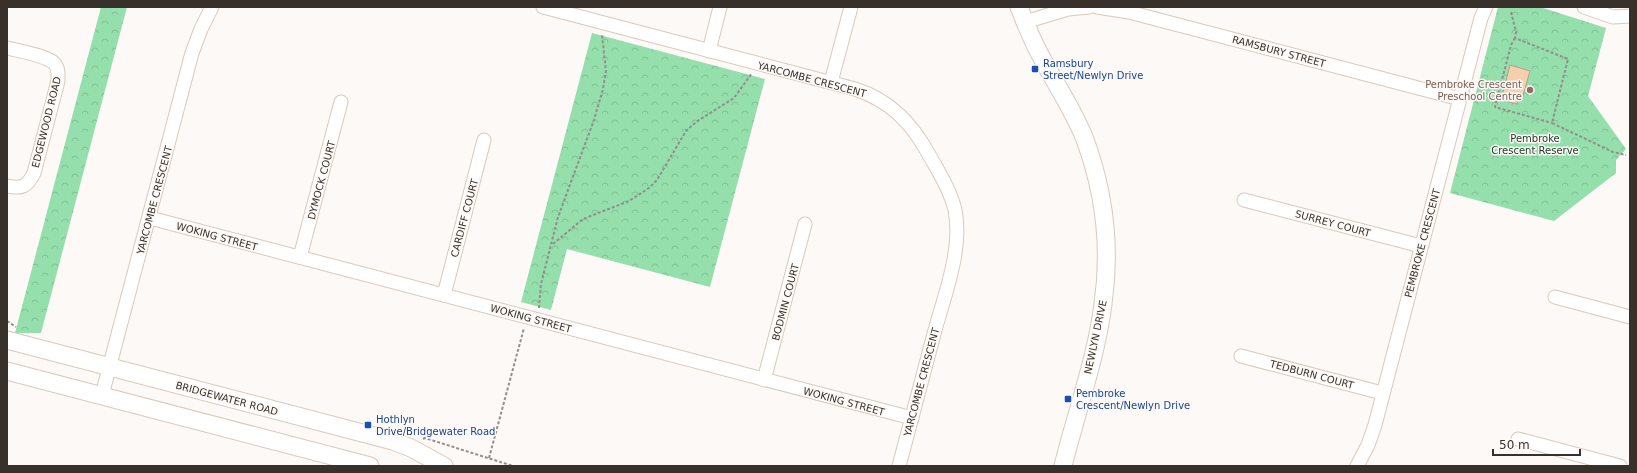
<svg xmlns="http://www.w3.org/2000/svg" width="1637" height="473" font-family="'DejaVu Sans',sans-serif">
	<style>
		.park { fill: url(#park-crowns) }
		.building { fill: #f6d0ac; stroke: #b0a192 }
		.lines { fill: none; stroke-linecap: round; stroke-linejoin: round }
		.minor-casing { stroke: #dac9ba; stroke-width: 15 }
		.tertiary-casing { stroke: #dac9ba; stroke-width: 19 }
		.path { stroke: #948e8a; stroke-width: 2; stroke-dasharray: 3 2; stroke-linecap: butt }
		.minor { stroke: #fff; stroke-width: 13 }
		.tertiary { stroke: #fff; stroke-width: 17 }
		.transit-dot { fill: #1a4fb4; stroke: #fdf9f6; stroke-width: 1.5 }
		.education-dot { fill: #8d6e63; stroke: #fdf9f6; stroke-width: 1.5 }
		.labels { text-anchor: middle; stroke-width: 3; stroke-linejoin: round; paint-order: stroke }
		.street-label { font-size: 10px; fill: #38312b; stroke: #fdf9f6 }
		.transit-label { font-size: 10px; fill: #164399; stroke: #fdf9f6; text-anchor: start }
		.education-label { font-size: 10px; fill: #785e54; stroke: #fdf9f6; text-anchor: end }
		.park-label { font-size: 10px; fill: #173823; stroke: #fdf9f6 }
	</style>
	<defs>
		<pattern id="park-crowns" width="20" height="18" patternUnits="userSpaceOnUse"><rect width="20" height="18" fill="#95dfad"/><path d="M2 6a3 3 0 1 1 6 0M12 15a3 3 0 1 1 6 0" fill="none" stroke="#81c095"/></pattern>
	</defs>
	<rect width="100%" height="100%" fill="#fdf9f6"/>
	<g class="park">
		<polygon points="101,7 127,7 41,333 15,333"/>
		<polygon points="1498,7 1540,7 1606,28 1588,96 1626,149 1616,160 1616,173 1554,221 1450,193"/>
		<polygon points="592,33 765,79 710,287 567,249 551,310 521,302"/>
	</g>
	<polygon class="building" points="1510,65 1530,71 1522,99 1519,98 1517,104 1501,100"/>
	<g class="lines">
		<g class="minor-casing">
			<g id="minor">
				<path d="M543,7l312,82c34,11 56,33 73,64 10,18 22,36 27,57 8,40 -11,86 -21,124 -12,44 -23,88 -35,132"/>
				<polyline points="1097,7 1129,12 1460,99"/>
				<polyline points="1584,7 1613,17 1630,16"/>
				<polyline points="1025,22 1068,9 1089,7"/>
				<path d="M7,48c12,3 38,7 47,15 5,5 4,12 4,18l-24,92c-7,14 -12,16 -27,13"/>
				<polyline points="709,51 720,7"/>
				<polyline points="831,82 851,7"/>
				<polyline points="1244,200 1421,246"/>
				<polyline points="150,218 912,418"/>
				<polyline points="300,257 341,102"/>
				<polyline points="444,295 484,140"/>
				<polyline points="1555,297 1630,317"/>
				<polyline points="1241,356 1382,393"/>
				<polyline points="764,380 805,224"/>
				<polyline points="102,395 192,53 201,29 212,7"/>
				<polyline points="1518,439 1620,466"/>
				<polyline points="1357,466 1368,445 1375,425 1481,18 1486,7"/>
			</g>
		</g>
		<g class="tertiary-casing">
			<g id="tertiary">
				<path d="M1019,7c7,18 14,36 24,53 14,26 30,50 41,77 20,53 27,111 19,167 -7,55 -27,109 -40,162"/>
				<polyline points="7,340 393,441 411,448 444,466"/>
				<polyline points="7,371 370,466"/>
			</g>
		</g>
		<g class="path">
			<polyline points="1511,12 1516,32 1515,38 1568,59 1552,123 1613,152 1626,155"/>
			<polyline points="1515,38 1511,45 1495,107 1552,123"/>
			<polyline points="553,244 583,219 629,201 649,188 657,180 686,131 696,122 734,98 752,73"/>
			<polyline points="539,308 541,284 558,217 594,120 603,89 606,71 602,35"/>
			<polyline points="7,321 16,327"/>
			<polyline points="423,439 425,438 513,466"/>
			<polyline points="489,458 524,328"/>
		</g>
		<use href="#minor" class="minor"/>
		<use href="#tertiary" class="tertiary"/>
	</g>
	<g class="transit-dot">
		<rect x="1031" y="65" width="8" height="8" rx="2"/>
		<rect x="1064" y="395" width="8" height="8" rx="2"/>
		<rect x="364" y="421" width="8" height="8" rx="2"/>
	</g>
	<circle class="education-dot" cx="1530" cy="90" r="4"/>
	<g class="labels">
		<g class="street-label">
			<text transform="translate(1279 51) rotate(15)" y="4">RAMSBURY STREET</text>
			<text transform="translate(812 79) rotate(15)" y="4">YARCOMBE CRESCENT</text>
			<text transform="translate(46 122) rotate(-76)" y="4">EDGEWOOD ROAD</text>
			<text transform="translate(321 180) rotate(-75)" y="4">DYMOCK COURT</text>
			<text transform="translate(154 200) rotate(-75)" y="4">YARCOMBE CRESCENT</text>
			<text transform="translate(464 218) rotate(-75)" y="4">CARDIFF COURT</text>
			<text transform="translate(1333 223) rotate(15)" y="4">SURREY COURT</text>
			<text transform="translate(217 236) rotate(15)" y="4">WOKING STREET</text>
			<text transform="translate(1422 243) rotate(-75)" y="4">PEMBROKE CRESCENT</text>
			<text transform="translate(785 302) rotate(-75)" y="4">BODMIN COURT</text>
			<text transform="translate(531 318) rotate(15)" y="4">WOKING STREET</text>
			<text transform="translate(1095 337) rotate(-78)" y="4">NEWLYN DRIVE</text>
			<text transform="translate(1312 374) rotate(15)" y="4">TEDBURN COURT</text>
			<text transform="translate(921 382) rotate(-75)" y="4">YARCOMBE CRESCENT</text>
			<text transform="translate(227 398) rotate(15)" y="4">BRIDGEWATER ROAD</text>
			<text transform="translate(844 401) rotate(15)" y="4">WOKING STREET</text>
		</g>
		<g class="transit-label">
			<text x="1043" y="67">Ramsbury<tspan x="1043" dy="12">Street/Newlyn Drive</tspan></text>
			<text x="1076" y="397">Pembroke<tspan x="1076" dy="12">Crescent/Newlyn Drive</tspan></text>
			<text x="376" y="423">Hothlyn<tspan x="376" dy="12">Drive/Bridgewater Road</tspan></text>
		</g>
		<g class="education-label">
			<text x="1522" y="88">Pembroke Crescent<tspan x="1522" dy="12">Preschool Centre</tspan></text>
		</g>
		<g class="park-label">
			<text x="1535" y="142">Pembroke<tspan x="1535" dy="12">Crescent Reserve</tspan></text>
		</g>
	</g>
	<rect width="1637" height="473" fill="none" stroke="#38312b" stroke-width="16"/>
	<path d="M1493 449v6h87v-6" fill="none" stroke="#38312b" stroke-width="2"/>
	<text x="1499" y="449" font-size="12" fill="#38312b" stroke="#fdf9f6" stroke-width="3" paint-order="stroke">50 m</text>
</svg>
